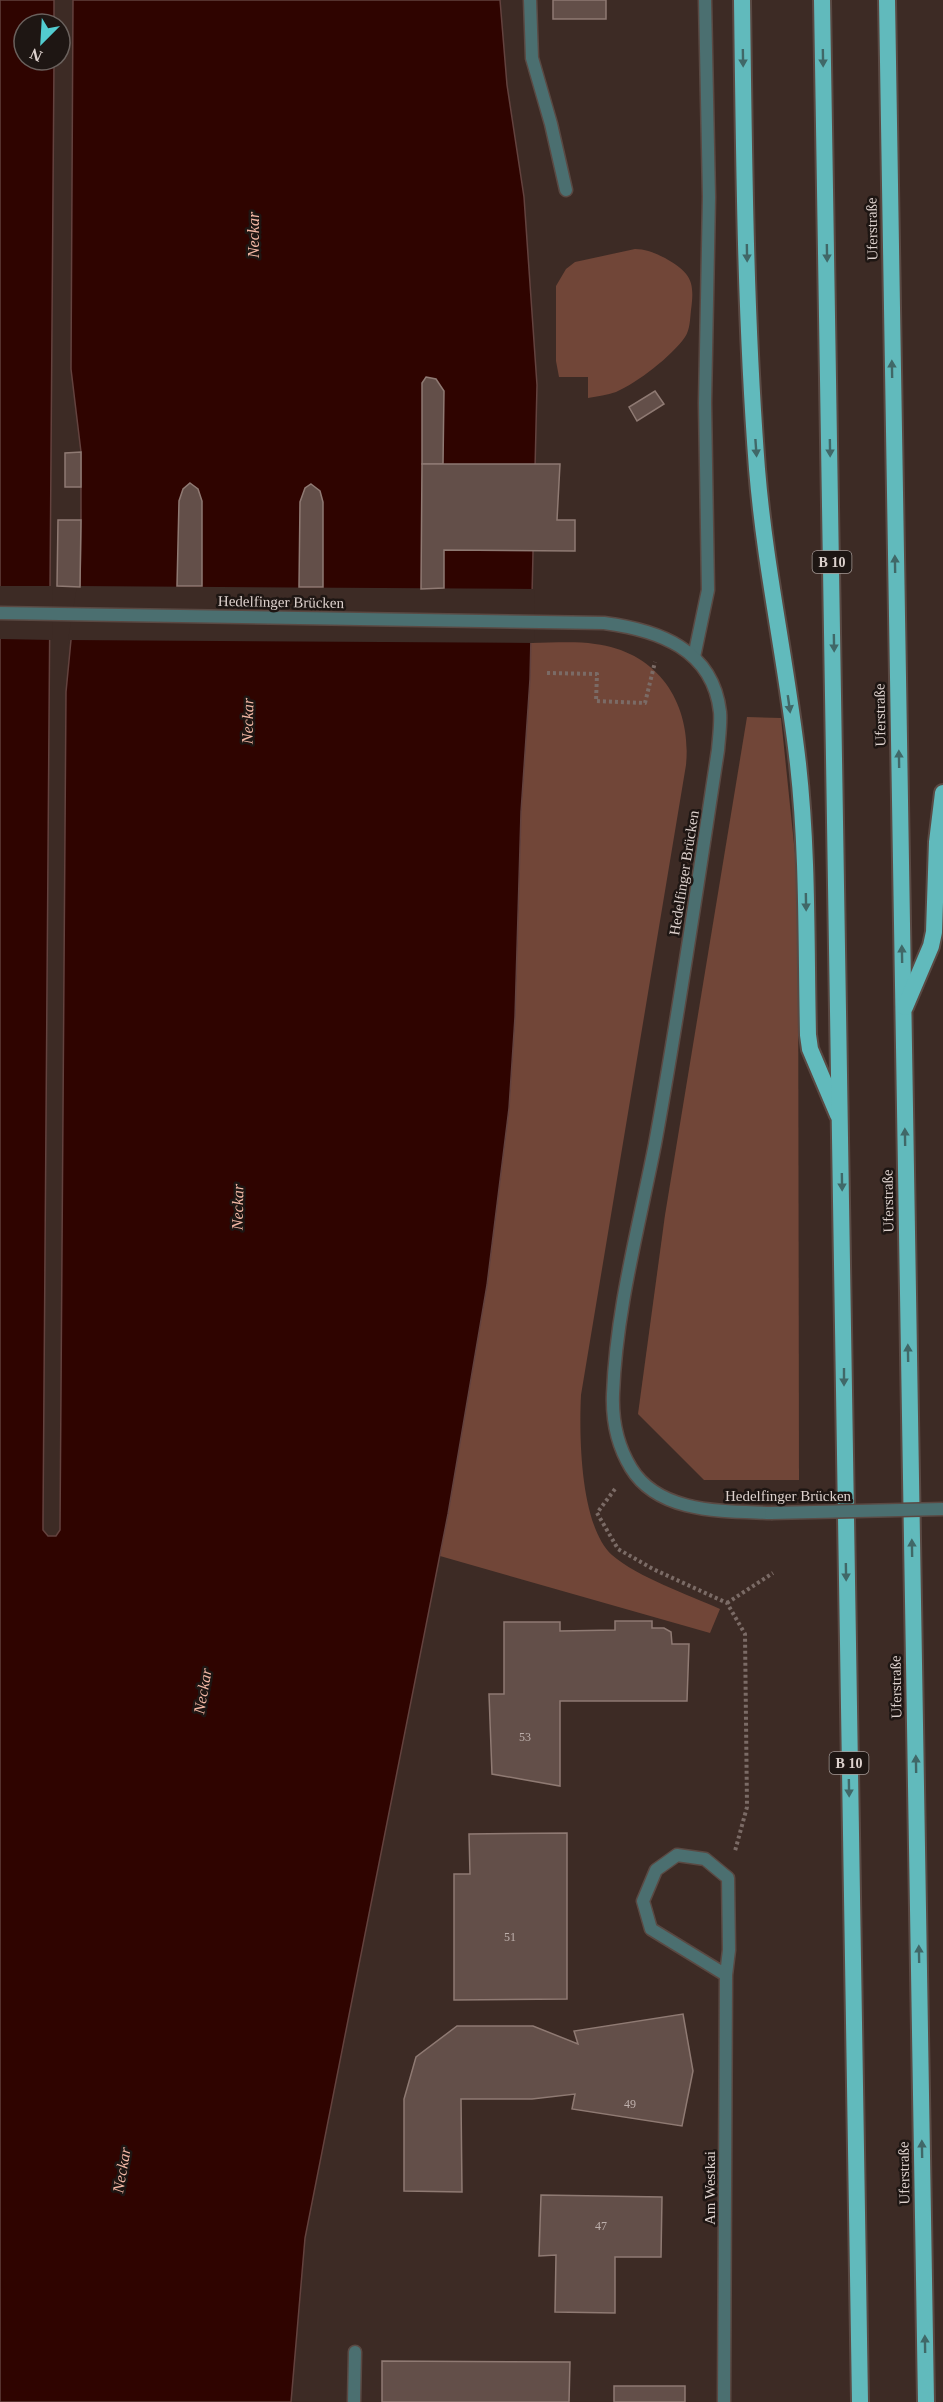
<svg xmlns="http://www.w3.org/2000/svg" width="943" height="2402" font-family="'Times New Roman',serif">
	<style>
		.green { fill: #714638 }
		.water { fill: #2f0400; stroke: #63423e; stroke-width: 1.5 }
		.pier { fill: #3d2b25 }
		.building { fill: #634f49; stroke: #8f7a73; stroke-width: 1.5 }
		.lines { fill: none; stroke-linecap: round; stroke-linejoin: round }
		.service-casing { stroke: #5a4943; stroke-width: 15 }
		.minor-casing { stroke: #5a4943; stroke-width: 15 }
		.tertiary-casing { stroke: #5a4943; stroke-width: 15 }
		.trunk-casing { stroke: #5a4943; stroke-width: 20 }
		.path { stroke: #7b6b66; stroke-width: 4; stroke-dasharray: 3 3; stroke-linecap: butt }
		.service { stroke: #4b6f70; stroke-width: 12 }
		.minor { stroke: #4b6f70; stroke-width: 12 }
		.tertiary { stroke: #4b6f70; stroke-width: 12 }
		.trunk { stroke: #61babc; stroke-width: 16 }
		.tertiary-bridge-casing { stroke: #5a4943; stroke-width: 15; stroke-linecap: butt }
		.tertiary-bridge { stroke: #4b6f70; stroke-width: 12 }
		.oneway { fill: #406868 }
		.labels { text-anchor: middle; stroke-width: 5; stroke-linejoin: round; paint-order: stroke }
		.number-label { font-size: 12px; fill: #beb0ac }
		.shield { fill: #1e1613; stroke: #a49995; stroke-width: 1.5 }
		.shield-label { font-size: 14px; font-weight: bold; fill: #ddd1cd }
		.street-label { font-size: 15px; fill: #ddd1cd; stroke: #1e1613 }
		.water-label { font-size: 16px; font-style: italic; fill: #f3b8a5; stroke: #1e1613 }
	</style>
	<rect width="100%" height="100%" fill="#3d2b25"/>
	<g class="green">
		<path d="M635,249c11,0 20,4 30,9 26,15 30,23 26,52 -1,9 -1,20 -6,27 -13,19 -48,46 -69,55 -9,3 -18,4 -28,6v-21h-29l-3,-16v-75l10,-17 9,-7z"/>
		<path d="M531,643c21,0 43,-2 64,1 64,8 97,60 91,121l-105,630c-2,40 -1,131 31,160 25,22 77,40 108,54l-10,24 -270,-77 47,-271 22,-177 6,-91 6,-205z"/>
		<polygon points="747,717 781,718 798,883 799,1480 704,1480 638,1414 665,1215"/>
	</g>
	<polygon class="water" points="0,0 54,0 54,24 24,24 24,60 54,60 43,1521 43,1530 48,1536 56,1536 60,1530 66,692 71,640 80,587 81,520 81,452 71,369 73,0 500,0 507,85 524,197 537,385 530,679 521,812 515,1017 509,1108 487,1285 448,1514 305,2238 291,2402 0,2402"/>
	<g class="pier">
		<polygon points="0,586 53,586 52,640 0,639"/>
		<polygon points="77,586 535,589 534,643 68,640"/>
	</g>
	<g class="building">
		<rect x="553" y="0" width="53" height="19"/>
		<polygon points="426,377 436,379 444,391 443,464 422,464 422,383"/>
		<polygon points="655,391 664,404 637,421 629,407"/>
		<polygon points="81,452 81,487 65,487 65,453"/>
		<polygon points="422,464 560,464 557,520 575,520 575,551 444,550 444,588 421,589"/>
		<polygon points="190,483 198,489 202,501 202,586 177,586 179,501 183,489"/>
		<polygon points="311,484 320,491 323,502 323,587 299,587 300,502 305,488"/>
		<polygon points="58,520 81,520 80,587 57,586"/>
		<polygon points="615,1621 652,1621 652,1628 664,1628 671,1632 672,1644 689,1644 687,1701 560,1701 560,1786 492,1774 489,1694 504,1694 504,1622 560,1622 560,1631 615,1630"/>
		<polygon points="567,1833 567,1999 454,2000 454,1874 470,1874 469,1834"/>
		<polygon points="683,2014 693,2071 682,2126 572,2109 575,2094 532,2099 461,2099 462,2192 404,2191 404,2099 416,2057 457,2026 533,2026 578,2044 574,2031"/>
		<polygon points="541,2195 662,2197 661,2257 615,2257 615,2313 555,2312 556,2255 539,2256"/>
		<polygon points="382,2361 570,2362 569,2402 382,2402"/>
		<rect x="614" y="2386" width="71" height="16"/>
	</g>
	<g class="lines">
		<g class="service-casing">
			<g id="service">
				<polyline points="530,0 532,58 551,124 566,190"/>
				<polyline points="694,657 708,590 705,403 709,197 705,0"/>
				<polyline points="354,2402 355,2352"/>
			</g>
		</g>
		<g class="minor-casing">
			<polyline id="minor" points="724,2402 726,1975 729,1950 728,1878 705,1859 677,1855 656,1870 643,1901 651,1929 726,1975"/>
		</g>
		<g class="tertiary-casing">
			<path id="tertiary" d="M0,613l604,10c54,7 109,26 116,89 1,12 -1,25 -2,38 -20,131 -39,263 -63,394 -16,82 -39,166 -42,250 -1,26 4,51 18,74 28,46 93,43 140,45"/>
		</g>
		<g class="trunk-casing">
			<g id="trunk">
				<path d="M742,0c2,156 3,313 15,469 8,99 30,196 41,295 10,89 8,181 10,271l2,14 28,66"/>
				<polyline points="822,0 860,2402"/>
				<polyline points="887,0 926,2402"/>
				<polyline points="905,1007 931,946 934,932 937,842 943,793"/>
			</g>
		</g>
		<g class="path">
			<polyline points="547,673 597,674 596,701 645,703 655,662"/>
			<polyline points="615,1489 597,1513 618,1549 653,1569 727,1603 745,1634 747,1807 735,1851"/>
			<polyline points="727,1603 773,1573"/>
		</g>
		<use href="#service" class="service"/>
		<use href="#minor" class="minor"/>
		<use href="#tertiary" class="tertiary"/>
		<use href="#trunk" class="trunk"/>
		<g class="tertiary-bridge-casing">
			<polyline id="tertiary-bridge" points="771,1513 943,1509"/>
		</g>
		<use href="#tertiary-bridge" class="tertiary-bridge"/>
	</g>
	<defs><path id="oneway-solid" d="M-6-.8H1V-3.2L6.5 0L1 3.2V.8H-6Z" transform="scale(1.5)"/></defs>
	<g class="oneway">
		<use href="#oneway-solid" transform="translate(743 58) rotate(89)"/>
		<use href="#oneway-solid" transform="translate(823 58) rotate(89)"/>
		<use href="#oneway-solid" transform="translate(747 253) rotate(89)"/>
		<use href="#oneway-solid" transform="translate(827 253) rotate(89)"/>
		<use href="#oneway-solid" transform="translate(892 369) rotate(-91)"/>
		<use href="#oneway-solid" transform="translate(756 448) rotate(86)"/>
		<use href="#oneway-solid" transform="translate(830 448) rotate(89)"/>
		<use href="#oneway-solid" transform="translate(895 564) rotate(-91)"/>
		<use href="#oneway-solid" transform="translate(834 643) rotate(89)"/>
		<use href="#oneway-solid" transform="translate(789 704) rotate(82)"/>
		<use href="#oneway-solid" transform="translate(899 759) rotate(-91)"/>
		<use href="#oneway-solid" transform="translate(806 902) rotate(89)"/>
		<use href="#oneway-solid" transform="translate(902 954) rotate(-91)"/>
		<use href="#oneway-solid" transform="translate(905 1137) rotate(-91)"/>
		<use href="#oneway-solid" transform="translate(842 1182) rotate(89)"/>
		<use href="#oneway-solid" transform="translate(908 1353) rotate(-91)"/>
		<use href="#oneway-solid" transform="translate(844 1377) rotate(90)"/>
		<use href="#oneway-solid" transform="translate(912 1548) rotate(-91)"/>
		<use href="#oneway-solid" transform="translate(846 1572) rotate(89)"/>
		<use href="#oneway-solid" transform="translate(916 1764) rotate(-91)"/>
		<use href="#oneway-solid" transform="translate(849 1788) rotate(89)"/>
		<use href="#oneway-solid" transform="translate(919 1954) rotate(-91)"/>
		<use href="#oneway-solid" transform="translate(922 2149) rotate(-91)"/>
		<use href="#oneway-solid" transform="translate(925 2344) rotate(-91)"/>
	</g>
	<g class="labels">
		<g class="number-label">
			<text x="525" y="1741">53</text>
			<text x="510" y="1941">51</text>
			<text x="630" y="2108">49</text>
			<text x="601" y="2230">47</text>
		</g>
		<g class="shield">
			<rect x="812.5" y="551" width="39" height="22" rx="4.5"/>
			<rect x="829.5" y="1752" width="39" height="22" rx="4.5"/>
		</g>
		<g class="shield-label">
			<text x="832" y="567">B 10</text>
			<text x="849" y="1768">B 10</text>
		</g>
		<g class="street-label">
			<text transform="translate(872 229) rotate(-91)" y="5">Uferstraße</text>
			<text transform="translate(281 602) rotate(1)" y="5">Hedelfinger Brücken</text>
			<text transform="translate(880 715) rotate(-91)" y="5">Uferstraße</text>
			<text transform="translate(684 873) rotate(-81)" y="5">Hedelfinger Brücken</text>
			<text transform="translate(888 1201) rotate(-91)" y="5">Uferstraße</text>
			<text x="788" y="1501">Hedelfinger Brücken</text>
			<text transform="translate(896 1687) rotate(-91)" y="5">Uferstraße</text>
			<text transform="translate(904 2173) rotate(-91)" y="5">Uferstraße</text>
			<text transform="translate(710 2188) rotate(-90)" y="5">Am Westkai</text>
		</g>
		<g class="water-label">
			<text transform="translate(253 235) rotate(-90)" y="6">Neckar</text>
			<text transform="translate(247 721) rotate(-89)" y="6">Neckar</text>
			<text transform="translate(237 1207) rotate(-89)" y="6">Neckar</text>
			<text transform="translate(202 1691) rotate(-80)" y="6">Neckar</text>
			<text transform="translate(121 2170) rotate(-80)" y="6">Neckar</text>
		</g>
	</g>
	<g transform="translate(42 42) rotate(204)"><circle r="28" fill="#1e1613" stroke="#6a615d" stroke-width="1.5"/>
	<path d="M0-4.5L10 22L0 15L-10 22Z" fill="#52ccd0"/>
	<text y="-9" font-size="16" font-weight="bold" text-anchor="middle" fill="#ddd1cd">N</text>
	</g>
</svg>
